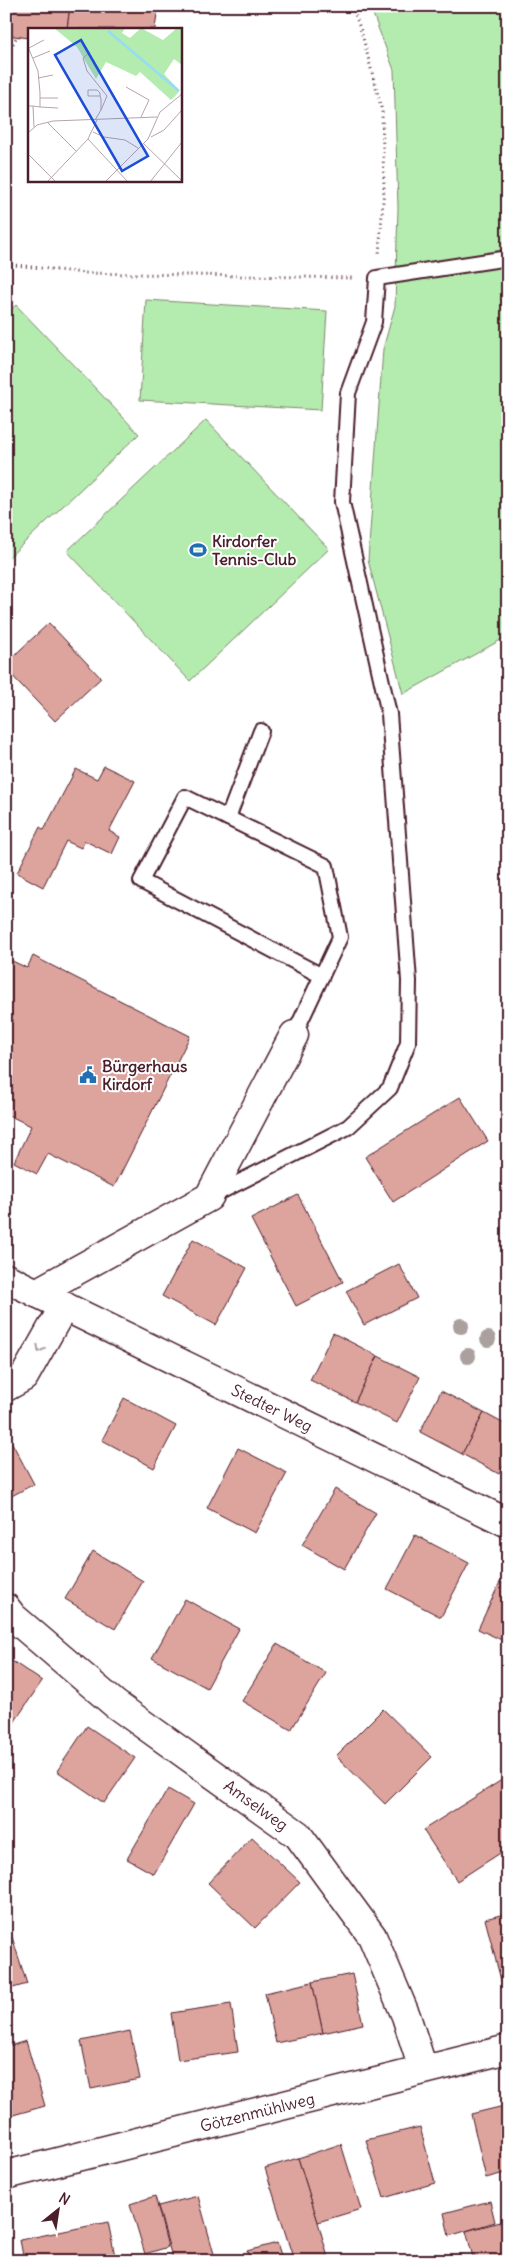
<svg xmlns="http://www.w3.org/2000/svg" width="514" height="2267" font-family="Delius,sans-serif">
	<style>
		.green { fill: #b4ecaf; stroke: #7f866d }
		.building { fill: #dda39d; stroke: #4a1f2b }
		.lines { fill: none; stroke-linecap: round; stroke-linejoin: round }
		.lane-casing { stroke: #4a1f2b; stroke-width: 18 }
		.street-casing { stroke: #4a1f2b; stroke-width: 31 }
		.path { stroke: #4a1f2b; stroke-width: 3; stroke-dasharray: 1 4; stroke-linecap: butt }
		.lane { stroke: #fff; stroke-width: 14 }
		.street { stroke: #fff; stroke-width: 28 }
		.tree { fill: #aaa09d }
		.oneway { stroke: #ae9aa0 }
		.labels { text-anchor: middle; stroke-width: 4; stroke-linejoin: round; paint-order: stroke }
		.poi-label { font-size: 16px; font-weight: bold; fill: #4a1f2b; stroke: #fff; text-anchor: start }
		.street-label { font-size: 16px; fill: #4a1f2b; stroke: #fff }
		.inset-river { fill: none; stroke: #94ddf5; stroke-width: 2.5 }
		.inset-road { fill: none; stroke: #b7a5aa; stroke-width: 1 }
		.view { fill: #1d4ed8; fill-opacity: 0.15; stroke: #1d4ed8; stroke-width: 2.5 }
		.inset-edge { fill: none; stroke: #4a1f2b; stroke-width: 2.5 }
	</style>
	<rect width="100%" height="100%" fill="#fff"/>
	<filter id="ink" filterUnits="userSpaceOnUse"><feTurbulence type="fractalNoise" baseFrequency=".02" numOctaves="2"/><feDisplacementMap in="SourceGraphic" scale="10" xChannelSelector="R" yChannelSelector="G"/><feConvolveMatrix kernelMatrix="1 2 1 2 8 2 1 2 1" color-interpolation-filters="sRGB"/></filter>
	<g filter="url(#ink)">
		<g class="green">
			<polygon points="370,6 508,6 508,636 403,694 368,560 383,349 395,306 398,208 394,70"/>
			<polygon points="146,300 327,311 321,410 140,400"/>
			<polygon points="16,305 139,434 6,560 6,314"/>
			<polygon points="206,420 329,549 190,681 67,551"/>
		</g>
		<g class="building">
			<polygon points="6,6 70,6 67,29 29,29 29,38 6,35"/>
			<polygon points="70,6 158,6 155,29 67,29"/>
			<polygon points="49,623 101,678 55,721 6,669 6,663"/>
			<polygon points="104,766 135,781 109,831 120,837 112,854 85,841 81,848 66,841 43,887 17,873 40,827 44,830 76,769 97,779"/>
			<polygon points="33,956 190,1036 114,1187 48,1154 37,1174 14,1162 31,1126 6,1114 6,958 27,968"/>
			<polygon points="460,1097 488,1141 393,1202 365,1157"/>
			<polygon points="298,1195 343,1282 296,1306 251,1219"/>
			<polygon points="193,1239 247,1268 216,1325 162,1296"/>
			<polygon points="399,1264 417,1298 364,1325 346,1291"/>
			<polygon points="333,1333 378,1356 355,1402 310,1380"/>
			<polygon points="378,1356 420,1377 397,1423 355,1402"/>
			<polygon points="441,1391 484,1413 462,1454 420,1432"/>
			<polygon points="124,1398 176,1426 154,1468 102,1440"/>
			<polygon points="484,1413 508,1426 508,1457 499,1474 462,1454"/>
			<polygon points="11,1441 34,1484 6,1499 6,1443"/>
			<polygon points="238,1448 287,1473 255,1533 207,1508"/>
			<polygon points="335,1489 376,1513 344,1569 302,1545"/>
			<polygon points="415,1535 469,1563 441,1617 387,1589"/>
			<polygon points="93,1551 143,1581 115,1629 65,1599"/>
			<polygon points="500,1582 508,1586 508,1643 478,1629"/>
			<polygon points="185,1599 239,1629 207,1688 152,1658"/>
			<polygon points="277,1644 326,1673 291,1730 242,1701"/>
			<polygon points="6,1657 42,1681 9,1730 6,1728"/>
			<polygon points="383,1709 432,1757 385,1804 336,1756"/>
			<polygon points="87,1726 135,1758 104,1803 57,1771"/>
			<polygon points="508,1776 508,1848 457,1881 423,1830"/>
			<polygon points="168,1789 194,1804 154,1874 127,1859"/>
			<polygon points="252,1837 300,1882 255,1928 208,1883"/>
			<polygon points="508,1913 508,1983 502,1984 485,1919"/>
			<polygon points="6,1918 27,1984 6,1990"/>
			<polygon points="352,1974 363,2024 323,2033 312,1982"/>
			<polygon points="312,1982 323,2033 276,2043 265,1993"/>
			<polygon points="231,2004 238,2052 178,2060 171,2013"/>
			<polygon points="130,2031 140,2079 91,2089 81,2041"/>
			<polygon points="26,2041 45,2106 6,2117 6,2047"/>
			<polygon points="508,2105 508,2172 486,2178 471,2114"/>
			<polygon points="420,2127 435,2183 384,2198 366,2140"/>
			<polygon points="341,2144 361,2209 318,2222 298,2158"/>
			<polygon points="298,2158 318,2222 329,2261 294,2261 265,2168"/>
			<polygon points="155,2196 168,2247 145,2254 130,2204"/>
			<polygon points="198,2196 214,2254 186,2261 173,2261 158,2206"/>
			<polygon points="490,2201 495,2222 449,2236 444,2213"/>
			<polygon points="508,2220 508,2261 474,2261 466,2231"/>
			<polygon points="108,2222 116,2261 24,2261 20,2240"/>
			<polygon points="277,2243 283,2261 250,2261 247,2251"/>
		</g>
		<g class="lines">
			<g class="lane-casing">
				<g id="lane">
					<polyline points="228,818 261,731"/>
					<polyline points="294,1035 340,937 326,866 185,797 141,881 322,976"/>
					<polyline points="214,1195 348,1127 390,1088 408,1043 409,981 389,714 342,502 348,393 374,322 377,278 508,258"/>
				</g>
			</g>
			<g class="street-casing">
				<g id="street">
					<path id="s1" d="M6,1278l502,245"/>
					<polyline points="36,1293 209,1197 294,1035"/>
					<polyline points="6,1387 24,1377 64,1306"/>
					<path id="s2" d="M6,1608l7,9 102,87 183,131 74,101 34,80 17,53"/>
					<path id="s3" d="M6,2175l502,-126"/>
				</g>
			</g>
			<g class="path">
				<polyline points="352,6 362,34 382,111 384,188 379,254"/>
				<polyline points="6,57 17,36"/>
				<polyline points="6,264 84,273 354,278"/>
			</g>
			<use href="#lane" class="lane"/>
			<use href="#street" class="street"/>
		</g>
		<g class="tree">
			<circle cx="461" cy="1326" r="8"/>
			<circle cx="488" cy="1339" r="8"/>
			<circle cx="468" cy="1356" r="8"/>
		</g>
		<defs><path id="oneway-chevron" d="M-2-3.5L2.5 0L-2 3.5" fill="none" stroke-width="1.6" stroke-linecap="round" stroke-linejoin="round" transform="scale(1.25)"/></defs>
		<use class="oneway" href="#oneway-chevron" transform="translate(40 1349) rotate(119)"/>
	</g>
	<defs>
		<g id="stadium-bare" transform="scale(1.35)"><path d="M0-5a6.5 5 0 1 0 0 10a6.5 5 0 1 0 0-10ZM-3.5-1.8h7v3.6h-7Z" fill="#1f6fb2" stroke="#fff" stroke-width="2.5" paint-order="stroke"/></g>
		<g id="civic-bare" transform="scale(1.35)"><path d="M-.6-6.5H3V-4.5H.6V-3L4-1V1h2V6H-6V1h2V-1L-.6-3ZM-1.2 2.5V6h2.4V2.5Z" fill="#1f6fb2" stroke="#fff" stroke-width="2.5" paint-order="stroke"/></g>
	</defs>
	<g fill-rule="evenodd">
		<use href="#stadium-bare" x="198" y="550"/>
		<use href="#civic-bare" x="88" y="1075"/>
	</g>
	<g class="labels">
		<g class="poi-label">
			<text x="212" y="547">Kirdorfer<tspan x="212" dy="18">Tennis-Club</tspan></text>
			<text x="102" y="1072">Bürgerhaus<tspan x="102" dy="18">Kirdorf</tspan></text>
		</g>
		<g class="street-label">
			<text dy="6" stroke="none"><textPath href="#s1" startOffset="296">Stedter Weg</textPath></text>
			<text dy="6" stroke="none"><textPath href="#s2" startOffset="319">Amselweg</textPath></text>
			<text dy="6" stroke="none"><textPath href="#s3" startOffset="259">Götzenmühlweg</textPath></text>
		</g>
	</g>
	<g transform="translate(28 28)">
		<rect width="154" height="154" fill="#fff"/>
		<path d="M26,0h71l-3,5 8,5 11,-10 22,12 14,-12h5v37l-8,-6 -10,15 15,16 -1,3 -7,7 -31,-28 -4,4 -30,-14 -10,17 -19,-32z" fill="#b4ecaf"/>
		<path class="inset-river" d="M80,3l71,60"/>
		<path class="inset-road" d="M0,19l10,24 2,22v14l-7,-1M1,20l15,-8M62,24l-7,6 4,13 20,25 -6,14M5,30l17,-7M10,50l15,-3M98,59l23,13 -8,17M12,70h18M0,78h5l1,21M12,79l18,1M67,92l6,-10v-11l-1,-3v-3l-3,-3h-9v6h12M19,94l29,29M65,104l11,5 21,3 13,8M0,105l9,-8 16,-4 104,-4M123,109l13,-7 18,-20M60,111l40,43M115,115l39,38M0,126l28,28M19,154l41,-43 9,-19M77,154l43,-43 12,-27 22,-18M122,154l32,-40"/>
		<path class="view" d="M53,12l67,116 -26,15 -67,-116z"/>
		<rect width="154" height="154" class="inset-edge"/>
	</g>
	<rect width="514" height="2267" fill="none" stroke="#fff" stroke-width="25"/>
	<rect x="12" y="12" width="489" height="2242" fill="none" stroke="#4a1f2b" stroke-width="2" filter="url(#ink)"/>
	<g transform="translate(58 2210) rotate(30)" stroke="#ffffff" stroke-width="4" paint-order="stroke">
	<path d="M0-4L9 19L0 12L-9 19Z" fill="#4a1f2b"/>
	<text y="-8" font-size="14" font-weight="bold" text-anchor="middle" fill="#4a1f2b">N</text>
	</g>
</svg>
